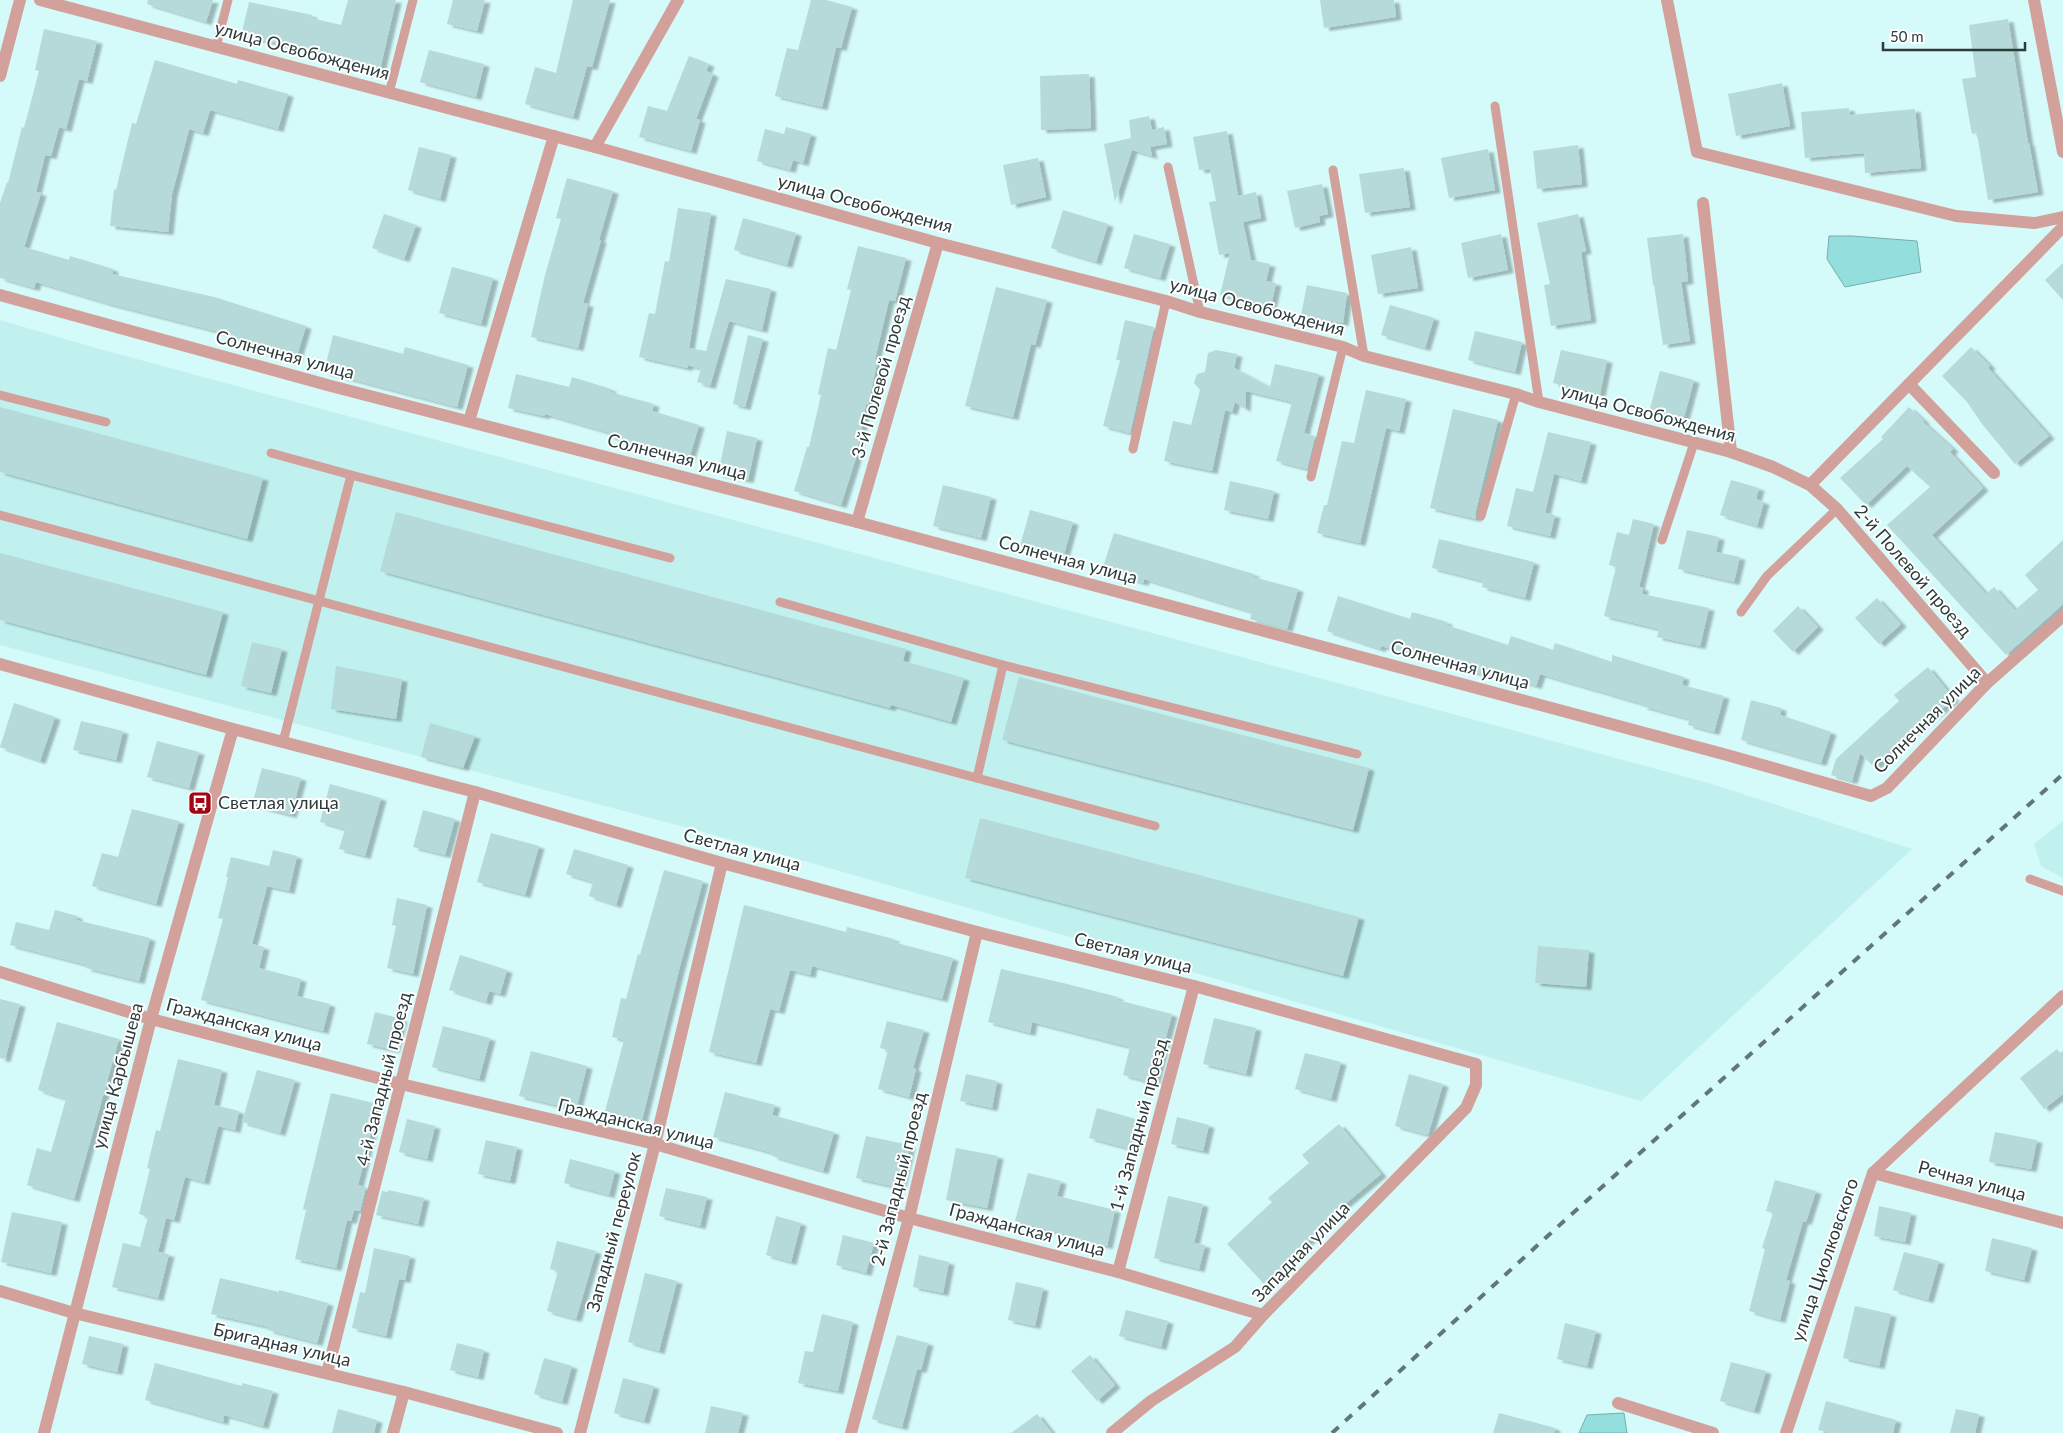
<svg xmlns="http://www.w3.org/2000/svg" width="2063" height="1433" font-family="Lato,sans-serif">
	<style>
		.built { fill: #c1f1ef }
		.water { fill: #94dfdd; stroke: #75aeac }
		.building { fill: #b5dad9; filter: url(#shadow) }
		.lines { fill: none; stroke-linecap: round; stroke-linejoin: round }
		.service { stroke: #d3a19b; stroke-width: 9 }
		.minor { stroke: #d3a19b; stroke-width: 12 }
		.tertiary { stroke: #d3a19b; stroke-width: 12 }
		.rail { stroke: #617776; stroke-width: 4; stroke-dasharray: 9 9; stroke-linecap: butt }
		.labels { text-anchor: middle; stroke-width: 4; stroke-linejoin: round; paint-order: stroke }
		.street-label { font-size: 18px; fill: #2d3c3b; stroke: #fff }
		.poi-label { font-size: 18px; fill: #2d3c3b; stroke: #fff; text-anchor: start }
	</style>
	<defs>
		<filter id="shadow"><feDropShadow dx="5.5" dy="3" stdDeviation="1" flood-color="#0004"/></filter>
	</defs>
	<rect width="100%" height="100%" fill="#d4faf9"/>
	<g class="built">
		<polygon points="0,320 96,348 1712,784 1912,849 1641,1101 718,836 0,645"/>
		<polygon points="2063,821 2063,878 2041,866 2034,844"/>
	</g>
	<g class="water">
		<polygon points="1829,236 1852,236 1917,241 1921,272 1845,287 1827,259"/>
		<polygon points="1624,1413 1627,1433 1579,1433 1587,1415"/>
	</g>
	<g class="building">
		<polygon points="148,0 213,0 206,22 147,4"/>
		<polygon points="348,0 396,0 379,74 321,59 323,53 241,36 249,2 312,15 311,18 341,25"/>
		<polygon points="453,0 485,0 477,31 447,24"/>
		<polygon points="573,0 610,0 592,67 587,66 573,117 525,104 535,67 556,73"/>
		<polygon points="811,0 826,0 852,7 841,48 836,47 822,107 775,96 787,48 798,50"/>
		<polygon points="1320,0 1394,0 1396,17 1324,28"/>
		<polygon points="2008,19 2028,143 2029,143 2038,192 1988,200 1977,133 1972,134 1962,79 1976,77 1969,25"/>
		<polygon points="44,29 97,41 87,81 79,79 66,129 59,127 51,156 45,155 36,192 41,193 24,247 69,260 70,256 113,269 112,274 214,297 306,326 295,362 229,341 231,335 110,304 36,282 34,288 0,278 0,203 7,182 8,183 22,127 24,128 39,71 35,70"/>
		<polygon points="429,50 484,64 476,97 420,82"/>
		<polygon points="689,56 709,64 706,71 713,74 696,119 700,120 691,151 639,137 648,106 667,111"/>
		<polygon points="155,60 237,84 238,80 288,94 278,129 210,110 203,133 189,129 172,194 168,232 110,226 114,189 116,190 132,123 136,124"/>
		<polygon points="1089,74 1091,128 1041,130 1040,76"/>
		<polygon points="1782,83 1790,126 1736,136 1728,94"/>
		<polygon points="1849,108 1850,115 1915,109 1921,168 1865,173 1864,153 1805,158 1801,112"/>
		<polygon points="1149,116 1152,130 1164,127 1167,144 1150,147 1152,156 1132,150 1115,202 1104,144 1131,138 1129,120"/>
		<polygon points="786,127 811,134 803,163 793,160 790,170 757,161 765,129 784,134"/>
		<polygon points="1227,131 1238,196 1256,192 1261,218 1243,222 1251,260 1270,264 1266,281 1276,283 1271,306 1220,295 1230,253 1219,255 1209,202 1216,201 1210,169 1199,170 1193,137"/>
		<polygon points="1578,145 1582,184 1537,189 1533,151"/>
		<polygon points="419,147 451,155 440,199 408,190"/>
		<polygon points="1488,149 1495,190 1449,198 1441,158"/>
		<polygon points="1038,158 1046,197 1011,205 1003,165"/>
		<polygon points="1404,168 1410,207 1365,213 1359,174"/>
		<polygon points="567,178 613,191 599,240 601,240 583,303 588,304 578,348 531,337 545,275 561,219 556,218"/>
		<polygon points="1322,184 1328,214 1319,216 1320,222 1295,228 1287,191"/>
		<polygon points="678,208 711,213 689,348 706,351 726,279 771,289 762,330 729,321 710,386 697,382 701,369 688,365 687,368 639,357 649,313 655,314 665,261 669,262"/>
		<polygon points="1063,210 1108,224 1096,262 1051,248"/>
		<polygon points="384,214 416,225 404,259 372,248"/>
		<polygon points="1578,214 1586,251 1581,252 1591,320 1551,326 1544,285 1550,284 1537,223"/>
		<polygon points="743,218 796,233 787,265 734,250"/>
		<polygon points="1134,234 1170,244 1160,278 1124,268"/>
		<polygon points="1501,234 1508,270 1468,278 1461,243"/>
		<polygon points="1683,234 1688,281 1681,282 1690,341 1663,345 1654,285 1653,285 1647,238"/>
		<polygon points="858,246 906,258 895,301 889,300 875,359 878,359 868,405 866,404 855,461 841,505 794,491 807,447 809,447 821,395 818,394 828,348 836,350 851,290 847,289"/>
		<polygon points="1411,247 1418,288 1378,294 1371,255"/>
		<polygon points="2063,263 2063,300 2045,280"/>
		<polygon points="452,267 493,278 481,324 439,313"/>
		<polygon points="1307,285 1347,293 1343,323 1301,315"/>
		<polygon points="996,287 1047,300 1035,345 1031,344 1013,417 965,406"/>
		<polygon points="1390,305 1434,318 1425,348 1381,335"/>
		<polygon points="1125,320 1154,327 1130,433 1103,426 1120,360 1116,360"/>
		<polygon points="1475,331 1522,342 1515,372 1468,360"/>
		<polygon points="333,335 403,354 405,347 468,365 457,407 324,372"/>
		<polygon points="748,335 763,339 745,407 733,404"/>
		<polygon points="1971,347 1990,366 1988,368 2049,436 2015,464 1982,424 1967,402 1942,376"/>
		<polygon points="1216,350 1237,354 1234,368 1270,387 1275,364 1319,374 1304,433 1315,436 1307,469 1276,461 1292,402 1246,391 1245,409 1235,402 1232,412 1225,410 1212,471 1164,461 1173,421 1191,425 1200,390 1194,383 1197,374 1205,372 1208,353"/>
		<polygon points="1561,350 1607,360 1600,394 1553,383"/>
		<polygon points="1660,371 1694,380 1683,421 1649,412"/>
		<polygon points="516,374 569,387 572,377 611,389 610,392 654,404 652,411 699,425 689,459 609,436 610,433 545,414 544,416 508,408"/>
		<polygon points="1366,390 1406,399 1399,431 1386,428 1360,543 1317,533 1324,505 1327,505 1342,441 1354,443"/>
		<polygon points="0,407 263,478 247,539 0,472"/>
		<polygon points="1909,407 1924,421 1923,422 1953,449 1950,452 1983,488 1932,535 1986,594 1994,587 2015,610 2038,590 2025,575 2063,540 2063,604 2006,655 1887,525 1930,487 1907,466 1866,505 1840,478 1883,439 1881,437"/>
		<polygon points="1453,409 1498,420 1475,514 1476,519 1430,508"/>
		<polygon points="727,431 757,438 748,480 718,474"/>
		<polygon points="1548,432 1591,442 1581,481 1554,474 1545,513 1555,515 1550,536 1507,526 1516,488 1533,492"/>
		<polygon points="1731,480 1759,488 1756,499 1764,502 1757,526 1720,515"/>
		<polygon points="1230,481 1274,491 1268,519 1224,510"/>
		<polygon points="943,485 991,497 981,538 933,526"/>
		<polygon points="1030,510 1073,522 1063,558 1020,546"/>
		<polygon points="396,512 906,649 903,661 964,678 951,722 891,705 890,708 380,571"/>
		<polygon points="1633,519 1654,524 1639,587 1643,588 1642,594 1709,608 1700,646 1657,637 1659,629 1604,616 1616,567 1609,565 1617,532 1629,535"/>
		<polygon points="1687,530 1719,537 1716,552 1740,557 1734,582 1678,569"/>
		<polygon points="1114,533 1254,574 1253,577 1298,589 1287,629 1250,619 1252,612 1212,600 1144,579 1143,583 1102,570"/>
		<polygon points="1439,539 1534,562 1525,598 1482,587 1483,581 1432,568"/>
		<polygon points="0,553 223,612 206,675 0,620"/>
		<polygon points="1338,596 1410,619 1412,612 1447,622 1446,625 1508,645 1511,636 1553,650 1555,643 1612,662 1612,655 1684,677 1682,685 1724,696 1714,732 1688,725 1689,719 1642,706 1643,704 1540,674 1536,686 1485,669 1484,675 1436,661 1381,646 1380,649 1327,631"/>
		<polygon points="1877,598 1901,624 1879,644 1855,618"/>
		<polygon points="1798,606 1818,627 1793,652 1773,631"/>
		<polygon points="252,642 282,649 271,693 241,686"/>
		<polygon points="336,666 402,679 396,719 331,709"/>
		<polygon points="1928,667 1954,699 1920,727 1919,726 1874,767 1860,753 1852,781 1831,775 1836,759 1899,701 1894,695"/>
		<polygon points="1019,677 1369,768 1353,830 1002,740"/>
		<polygon points="1751,700 1781,708 1780,715 1831,732 1821,763 1741,740"/>
		<polygon points="14,703 55,717 40,761 0,747"/>
		<polygon points="81,721 123,731 116,760 73,750"/>
		<polygon points="430,723 475,736 463,768 421,757"/>
		<polygon points="157,741 199,752 189,788 147,777"/>
		<polygon points="262,768 301,778 291,815 252,805"/>
		<polygon points="330,784 381,798 365,856 339,849 345,829 320,822"/>
		<polygon points="132,809 179,821 156,904 92,886 102,853 118,857"/>
		<polygon points="423,810 455,819 445,855 413,847"/>
		<polygon points="980,818 1359,917 1343,976 965,878"/>
		<polygon points="491,833 539,846 525,895 477,882"/>
		<polygon points="574,849 628,865 616,905 589,896 593,882 566,874"/>
		<polygon points="273,850 297,856 289,891 267,886 252,944 264,947 259,968 301,979 297,996 330,1004 323,1031 201,1000 223,919 218,918 228,877 226,877 231,857 269,866"/>
		<polygon points="664,870 703,881 680,966 642,1120 605,1111 624,1040 612,1037 621,998 626,999 638,954 640,955"/>
		<polygon points="397,898 427,905 413,974 387,968 396,926 392,925"/>
		<polygon points="744,905 846,932 847,927 894,939 893,942 953,958 942,999 812,966 810,975 790,970 779,1011 770,1009 756,1063 709,1052"/>
		<polygon points="55,910 77,916 76,920 150,938 139,981 86,968 87,965 10,945 16,922 49,930"/>
		<polygon points="1538,946 1589,950 1586,987 1535,983"/>
		<polygon points="460,955 507,970 500,994 489,991 486,1002 449,990"/>
		<polygon points="1001,969 1063,983 1118,997 1117,1000 1172,1014 1154,1083 1123,1075 1130,1047 1032,1022 1030,1033 988,1022"/>
		<polygon points="0,999 20,1004 5,1059 0,1058"/>
		<polygon points="375,1012 402,1019 394,1050 367,1044"/>
		<polygon points="1214,1018 1256,1028 1246,1074 1203,1064"/>
		<polygon points="887,1021 924,1030 913,1068 916,1069 909,1097 878,1089 888,1050 880,1048"/>
		<polygon points="57,1022 119,1039 74,1199 27,1185 37,1148 51,1152 66,1099 38,1090"/>
		<polygon points="443,1026 490,1038 479,1079 432,1067"/>
		<polygon points="2057,1049 2063,1056 2063,1094 2044,1109 2020,1078"/>
		<polygon points="531,1051 587,1066 576,1110 519,1096"/>
		<polygon points="1305,1053 1341,1062 1331,1099 1295,1089"/>
		<polygon points="178,1059 222,1070 214,1105 239,1111 235,1130 218,1126 204,1182 185,1177 174,1220 166,1218 158,1252 169,1254 158,1298 112,1287 123,1243 140,1247 148,1217 139,1214 150,1169 147,1168 156,1130 160,1131"/>
		<polygon points="257,1070 295,1080 280,1133 242,1122"/>
		<polygon points="966,1074 997,1081 992,1108 960,1101"/>
		<polygon points="1409,1074 1443,1084 1428,1135 1395,1126"/>
		<polygon points="725,1092 775,1105 772,1115 834,1132 823,1171 772,1156 773,1153 713,1137"/>
		<polygon points="331,1093 378,1104 358,1185 366,1187 360,1211 354,1210 351,1221 347,1220 336,1268 295,1259 306,1210 303,1209"/>
		<polygon points="1097,1108 1139,1120 1131,1149 1089,1138"/>
		<polygon points="1177,1117 1209,1125 1203,1151 1171,1144"/>
		<polygon points="407,1119 435,1126 427,1159 399,1152"/>
		<polygon points="1339,1124 1381,1174 1338,1210 1341,1213 1293,1254 1295,1256 1264,1284 1227,1244 1272,1202 1268,1198 1309,1163 1302,1155"/>
		<polygon points="1995,1132 2037,1140 2031,1169 1989,1162"/>
		<polygon points="866,1136 910,1145 900,1188 856,1178"/>
		<polygon points="486,1140 517,1147 510,1181 478,1174"/>
		<polygon points="956,1148 998,1156 987,1208 946,1200"/>
		<polygon points="570,1159 615,1171 609,1195 564,1183"/>
		<polygon points="1028,1173 1061,1181 1057,1196 1115,1210 1107,1246 1064,1236 1064,1234 1015,1221"/>
		<polygon points="1775,1180 1816,1191 1806,1222 1803,1221 1786,1280 1790,1281 1780,1320 1749,1311 1765,1249 1762,1248 1773,1213 1766,1211"/>
		<polygon points="666,1188 707,1197 700,1226 659,1216"/>
		<polygon points="388,1190 424,1198 418,1224 376,1215 382,1191 388,1192"/>
		<polygon points="1168,1196 1203,1204 1194,1243 1205,1245 1199,1269 1154,1258"/>
		<polygon points="1879,1206 1911,1213 1905,1242 1874,1236"/>
		<polygon points="12,1212 62,1222 51,1273 1,1262"/>
		<polygon points="776,1216 801,1223 791,1262 766,1255"/>
		<polygon points="843,1235 874,1243 866,1273 836,1265"/>
		<polygon points="1992,1238 2032,1248 2024,1280 1985,1271"/>
		<polygon points="557,1241 596,1251 576,1319 547,1311 558,1271 550,1269"/>
		<polygon points="374,1248 410,1256 405,1280 399,1279 386,1336 352,1328 360,1292 365,1293"/>
		<polygon points="1904,1252 1939,1261 1928,1300 1893,1290"/>
		<polygon points="919,1255 949,1262 943,1293 913,1287"/>
		<polygon points="645,1273 677,1281 659,1351 628,1342"/>
		<polygon points="220,1278 279,1292 279,1290 328,1303 317,1343 268,1330 269,1327 211,1314"/>
		<polygon points="1016,1282 1043,1288 1035,1326 1008,1320"/>
		<polygon points="1855,1306 1891,1314 1879,1366 1843,1358"/>
		<polygon points="1126,1310 1168,1321 1161,1347 1119,1336"/>
		<polygon points="822,1314 853,1322 838,1391 798,1383 805,1351 813,1352"/>
		<polygon points="1565,1323 1596,1331 1587,1366 1557,1359"/>
		<polygon points="897,1335 928,1343 921,1370 917,1369 902,1427 872,1419"/>
		<polygon points="89,1336 123,1344 117,1372 82,1364"/>
		<polygon points="457,1343 484,1350 478,1377 450,1370"/>
		<polygon points="1090,1355 1115,1385 1097,1401 1071,1371"/>
		<polygon points="544,1358 572,1366 562,1402 534,1394"/>
		<polygon points="1731,1362 1766,1371 1754,1411 1720,1401"/>
		<polygon points="155,1363 242,1386 242,1383 273,1391 263,1426 224,1415 223,1422 145,1400"/>
		<polygon points="623,1378 654,1386 644,1421 614,1413"/>
		<polygon points="1826,1401 1896,1420 1893,1433 1831,1433 1818,1430"/>
		<polygon points="711,1406 743,1413 738,1433 705,1433"/>
		<polygon points="338,1409 377,1420 374,1433 332,1433"/>
		<polygon points="1956,1409 1979,1414 1975,1433 1950,1433"/>
		<polygon points="1499,1413 1555,1428 1554,1433 1493,1433"/>
		<polygon points="1037,1414 1052,1433 1011,1433"/>
	</g>
	<g class="lines">
		<g class="service">
			<polyline points="216,47 228,0"/>
			<polyline points="389,93 413,0"/>
			<polyline points="1495,106 1539,402"/>
			<polyline points="1168,167 1200,312"/>
			<polyline points="1333,170 1364,356"/>
			<polyline points="0,395 106,422"/>
			<polyline points="1133,449 1166,301"/>
			<polyline points="271,453 351,475"/>
			<polyline points="1311,477 1343,347"/>
			<polyline points="0,515 1155,826"/>
			<polyline points="1481,516 1516,394"/>
			<polyline points="1662,540 1694,443"/>
			<polyline points="780,602 1003,665 977,778"/>
			<polyline points="1741,612 1767,576 1837,509"/>
			<polyline points="1003,665 1357,754"/>
			<polyline points="283,742 351,475 670,558"/>
			<polyline points="2030,879 2063,891"/>
		</g>
		<g class="minor">
			<polyline points="1667,0 1697,152 1956,216 2035,223 2063,217"/>
			<polyline points="2034,0 2063,152"/>
			<polyline points="0,76 20,0"/>
			<polyline points="595,147 938,243 1166,301 1200,312 1343,347 1364,356 1516,394 1539,402 1731,452 1773,467 1810,485 1837,509 1987,683"/>
			<polyline points="1703,203 1731,452"/>
			<polyline points="0,295 331,386 857,522 1727,755 1871,796 1887,788 1987,683 2063,616"/>
			<polyline points="1909,384 1994,473"/>
			<polyline points="469,421 554,136"/>
			<polyline points="1810,485 2063,227"/>
			<polyline points="857,522 938,243"/>
			<polyline points="233,729 475,792 722,863 977,932 1194,986 1476,1064 1476,1085 1466,1108 1263,1315 1235,1347 1151,1401 1112,1433"/>
			<polyline points="0,972 151,1019 401,1084 655,1144 909,1218 1118,1272 1263,1315"/>
			<polyline points="1873,1173 2063,1223"/>
			<polyline points="1118,1272 1194,986"/>
			<polyline points="0,1291 74,1313 404,1392 557,1433"/>
			<polyline points="327,1373 475,792"/>
			<polyline points="1618,1403 1713,1433"/>
			<polyline points="393,1433 404,1392"/>
			<polyline points="580,1433 655,1144 722,863"/>
			<polyline points="851,1433 909,1218 977,932"/>
			<polyline points="1786,1433 1873,1173 2063,996"/>
		</g>
		<g class="tertiary">
			<polyline points="40,0 595,147 678,0"/>
			<polyline points="0,664 233,729 151,1019 44,1433"/>
		</g>
		<polyline class="rail" points="1332,1433 1563,1222 2063,774"/>
	</g>
	<defs>
		<g id="bus-square" transform="scale(1.25)"><rect x="-9" y="-9" width="18" height="18" rx="4" fill="#a20614" stroke="#fff"/><path d="M-5-6H5V4H4V6H2V4H-2V6H-4V4H-5ZM-3.5-4V0h7V-4ZM-3.5 1.2v1.5H-2V1.2ZM2 1.2v1.5H3.5V1.2Z" fill="#fff"/></g>
	</defs>
	<g fill-rule="evenodd">
		<use href="#bus-square" x="200" y="803"/>
	</g>
	<g class="labels">
		<g class="street-label">
			<text transform="translate(302 51) rotate(15)" y="6">улица Освобождения</text>
			<text transform="translate(865 204) rotate(15)" y="6">улица Освобождения</text>
			<text transform="translate(1257 307) rotate(15)" y="6">улица Освобождения</text>
			<text transform="translate(285 355) rotate(15)" y="6">Солнечная улица</text>
			<text transform="translate(881 377) rotate(-74)" y="6">3-й Полевой проезд</text>
			<text transform="translate(1648 413) rotate(15)" y="6">улица Освобождения</text>
			<text transform="translate(677 457) rotate(14)" y="6">Солнечная улица</text>
			<text transform="translate(1068 560) rotate(15)" y="6">Солнечная улица</text>
			<text transform="translate(1913 571) rotate(49)" y="6">2-й Полевой проезд</text>
			<text transform="translate(1460 665) rotate(15)" y="6">Солнечная улица</text>
			<text transform="translate(1927 720) rotate(-45)" y="6">Солнечная улица</text>
			<text transform="translate(742 850) rotate(15)" y="6">Светлая улица</text>
			<text transform="translate(1133 953) rotate(14)" y="6">Светлая улица</text>
			<text transform="translate(244 1025) rotate(15)" y="6">Гражданская улица</text>
			<text transform="translate(118 1076) rotate(-75)" y="6">улица Карбышева</text>
			<text transform="translate(384 1079) rotate(-76)" y="6">4-й Западный проезд</text>
			<text transform="translate(636 1124) rotate(14)" y="6">Гражданская улица</text>
			<text transform="translate(1139 1125) rotate(-75)" y="6">1-й Западный проезд</text>
			<text transform="translate(899 1179) rotate(-76)" y="6">2-й Западный проезд</text>
			<text transform="translate(1972 1181) rotate(15)" y="6">Речная улица</text>
			<text transform="translate(1027 1230) rotate(15)" y="6">Гражданская улица</text>
			<text transform="translate(614 1232) rotate(-75)" y="6">Западный переулок</text>
			<text transform="translate(1301 1252) rotate(-46)" y="6">Западная улица</text>
			<text transform="translate(1825 1260) rotate(-71)" y="6">улица Циолковского</text>
			<text transform="translate(282 1345) rotate(13)" y="6">Бригадная улица</text>
		</g>
		<g class="poi-label">
			<text x="218" y="809">Светлая улица</text>
		</g>
	</g>
	<path d="M1883 42v8h142v-8" fill="none" stroke="#2d3c3b" stroke-width="2.5"/>
	<text x="1890" y="42" font-size="15" fill="#2d3c3b" stroke="#ffffff" stroke-width="4" paint-order="stroke">50 m</text>
</svg>
